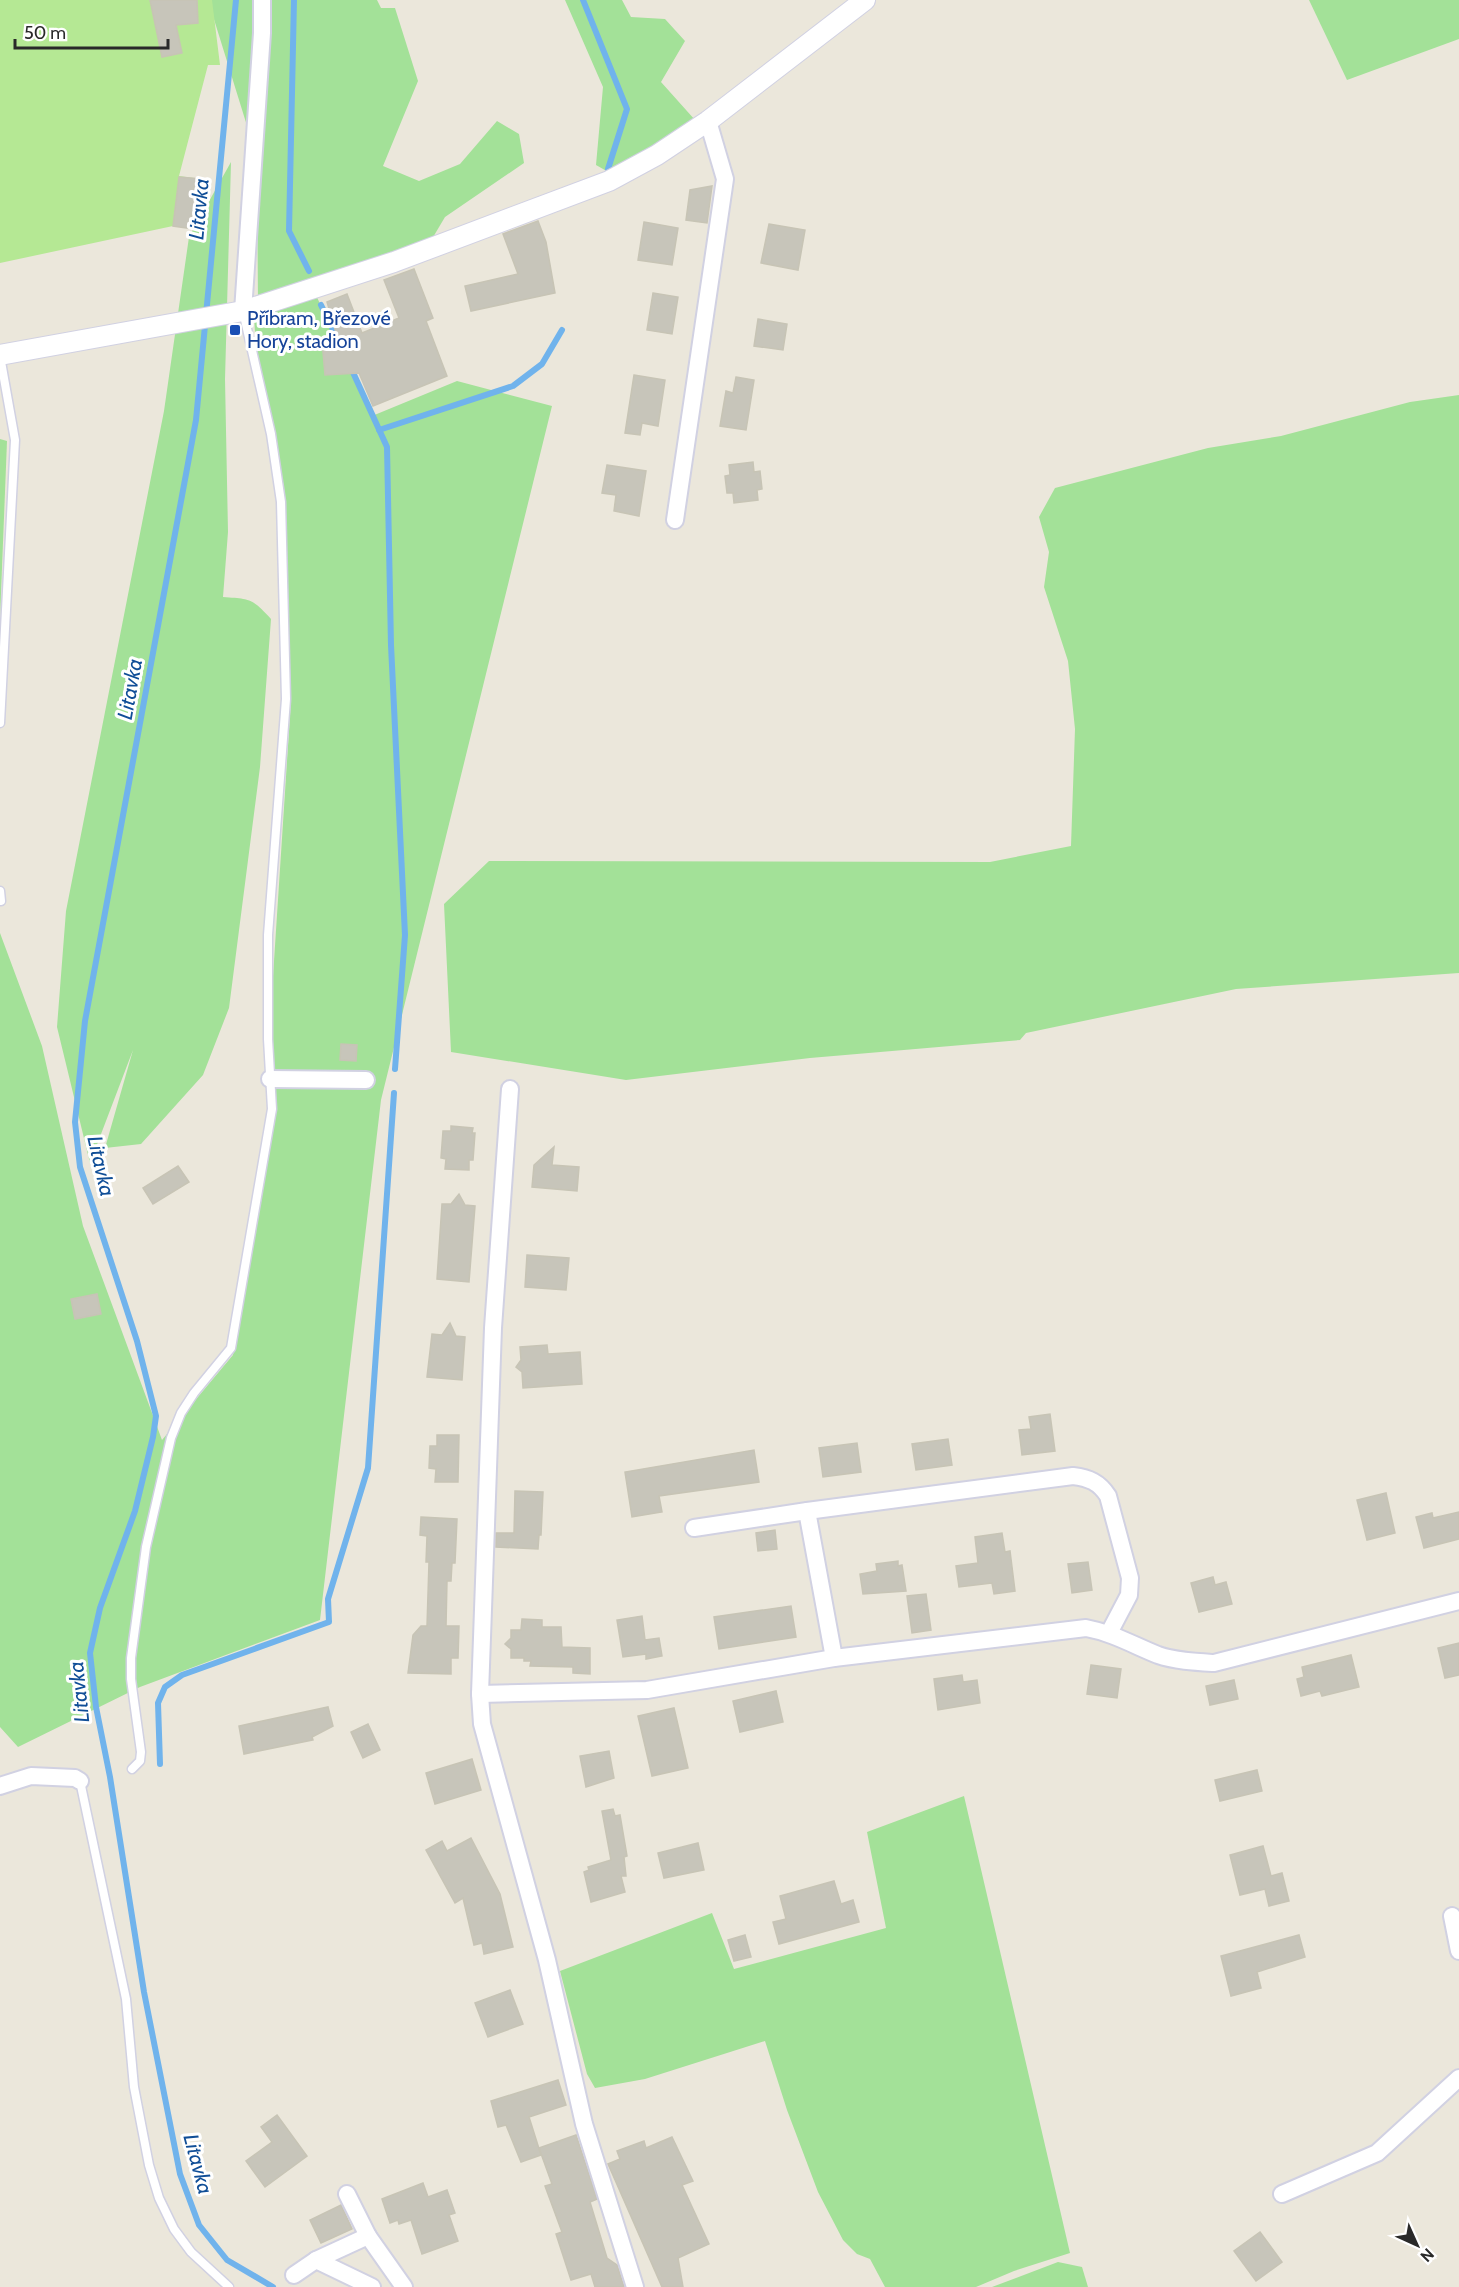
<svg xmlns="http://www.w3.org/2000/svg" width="1459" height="2287" font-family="Cabin,sans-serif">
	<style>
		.green { fill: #a3e198 }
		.pitch { fill: #b5e894 }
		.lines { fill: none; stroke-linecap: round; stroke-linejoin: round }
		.stream { stroke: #70b3ec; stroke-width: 6 }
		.building { fill: #c7c5ba; stroke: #c7c4b5; stroke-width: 1.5 }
		.service-casing { stroke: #d1d1e2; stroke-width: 11 }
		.minor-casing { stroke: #d1d1e2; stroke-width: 20 }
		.tertiary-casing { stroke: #d1d1e2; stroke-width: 22 }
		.service { stroke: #fff; stroke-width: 8 }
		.minor { stroke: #fff; stroke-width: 16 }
		.tertiary { stroke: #fff; stroke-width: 20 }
		.transit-dot { fill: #1a4fb4; stroke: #fff; stroke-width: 2 }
		.labels { text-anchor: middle; stroke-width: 6; stroke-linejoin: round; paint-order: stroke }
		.transit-label { font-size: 20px; fill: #164399; stroke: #fff; text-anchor: start }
		.water-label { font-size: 21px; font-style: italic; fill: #104e97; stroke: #fff }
	</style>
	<rect width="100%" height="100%" fill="#ebe7db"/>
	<g class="green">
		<polygon points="208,0 377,0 381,8 395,8 418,81 383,166 419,181 460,164 497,121 519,134 524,163 445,217 426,249 258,307 257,158"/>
		<polygon points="565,0 622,0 631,17 665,19 685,41 661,82 695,120 626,182 596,165 603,87"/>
		<polygon points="1309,0 1459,0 1459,39 1347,80"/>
		<path d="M231,162l-6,217 3,153 -5,65c27,2 29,1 48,22l-11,148 -31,241 -26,67 -62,69 -36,4 28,-98 -43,113 -33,-136 9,-116 98,-500 25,-174z"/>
		<polygon points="315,293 372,416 457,381 552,406 381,1100 320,1620 140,1687 18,1747 0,1727 0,933 42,1046 83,1226 162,1440 233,1355 276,1109 269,1038 291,700 284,487 257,373 254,313"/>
		<polygon points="1459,395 1459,973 1236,989 1026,1033 1020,1040 810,1058 626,1080 451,1052 444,904 489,861 990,862 1071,846 1075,729 1068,661 1044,587 1049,552 1039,517 1055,488 1208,448 1281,436 1410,402"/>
		<polygon points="0,439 7,441 0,619"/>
		<polygon points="964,1796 1070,2253 1014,2271 976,2287 885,2287 870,2259 857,2254 843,2240 818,2192 787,2110 765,2041 645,2079 595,2088 587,2074 560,1971 712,1913 734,1969 886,1928 867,1832"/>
		<polygon points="1058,2262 1082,2267 1088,2287 992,2287"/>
	</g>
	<polygon class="pitch" points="0,0 212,0 220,65 208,65 179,176 201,179 193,229 173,226 0,263"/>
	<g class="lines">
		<g class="stream">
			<polyline points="236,0 196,420 85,1021 75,1122 80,1167 137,1341 156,1416 153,1437 135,1511 100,1608 90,1653 96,1707 110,1777 144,1992 180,2174 199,2225 227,2260 273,2287"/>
			<polyline points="294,0 289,231 309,271"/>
			<polyline points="583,0 627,109 608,169"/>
			<polyline points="321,305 339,342"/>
			<polyline points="351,368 387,447 391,645 405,935 395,1069"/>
			<polyline points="379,430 513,386 542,364 562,330"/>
			<polyline points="160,1764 158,1703 165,1687 182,1675 329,1622 328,1599 368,1468 394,1093"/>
		</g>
	</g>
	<g class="building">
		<polygon points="150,0 197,0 198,23 176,25 182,53 162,57"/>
		<polygon points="179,177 201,179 193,229 173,226"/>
		<polygon points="712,186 707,223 686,220 690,190"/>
		<polygon points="538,221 546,242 555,293 471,311 465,286 518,274 503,234"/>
		<polygon points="644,222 678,228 672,265 638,260"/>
		<polygon points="769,224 805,230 798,270 761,263"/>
		<polygon points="414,269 433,318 426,321 447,376 373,406 359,373 325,375 322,340 337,336 327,302 347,294 362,333 399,318 384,280"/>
		<polygon points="653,293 678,297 672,334 647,330"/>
		<polygon points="758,319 787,324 783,350 754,346"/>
		<polygon points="634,375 665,380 658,426 642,423 640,435 625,433"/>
		<polygon points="736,377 754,380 746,430 720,426 726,391 733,393"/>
		<polygon points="753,462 754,472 760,471 762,489 757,490 758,500 734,503 733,493 727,493 725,476 730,475 729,465"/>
		<polygon points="607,465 646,471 639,516 614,511 616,495 602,493"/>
		<polygon points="341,1044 357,1045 356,1061 340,1060"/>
		<polygon points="451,1126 473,1128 472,1133 475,1133 473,1160 469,1160 469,1170 445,1169 446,1159 441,1158 443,1131 451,1131"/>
		<polygon points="554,1147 552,1165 579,1167 577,1191 532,1187 534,1165"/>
		<polygon points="178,1166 189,1182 153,1204 143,1188"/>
		<polygon points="459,1194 465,1205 475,1206 469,1282 437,1279 442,1204 451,1204"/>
		<polygon points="527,1255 569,1258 566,1290 525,1287"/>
		<polygon points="97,1294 101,1314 75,1319 71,1299"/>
		<polygon points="450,1323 456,1336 465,1337 462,1380 427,1377 432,1334 442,1335"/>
		<polygon points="547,1345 548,1354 580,1352 582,1384 523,1388 522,1372 516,1367 521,1360 520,1347"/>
		<polygon points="1050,1414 1055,1451 1022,1455 1019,1430 1031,1429 1029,1417"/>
		<polygon points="437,1435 459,1435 458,1482 435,1482 436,1469 429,1468 430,1446 437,1446"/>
		<polygon points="948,1439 952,1465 916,1470 912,1444"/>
		<polygon points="857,1443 861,1472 823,1477 819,1448"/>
		<polygon points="754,1450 759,1482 659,1496 662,1512 632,1517 625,1472"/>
		<polygon points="515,1491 543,1492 541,1535 539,1535 538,1549 496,1547 496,1533 514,1533"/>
		<polygon points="1386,1493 1395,1533 1367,1540 1357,1500"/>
		<polygon points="1459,1512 1459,1539 1424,1548 1416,1517 1432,1513 1433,1518"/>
		<polygon points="421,1517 457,1519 455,1563 452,1563 451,1581 447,1581 446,1626 459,1626 458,1658 451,1658 451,1674 408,1673 413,1635 421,1626 427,1626 429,1562 426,1562 427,1536 420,1535"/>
		<polygon points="775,1530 777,1549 758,1551 756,1533"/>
		<polygon points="1002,1533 1005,1552 1010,1551 1015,1591 994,1594 992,1583 959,1587 956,1566 978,1563 975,1537"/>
		<polygon points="898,1561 898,1566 902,1565 906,1591 863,1594 860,1574 877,1571 876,1564"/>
		<polygon points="1088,1562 1092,1590 1072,1593 1068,1564"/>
		<polygon points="1213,1577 1215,1585 1226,1582 1232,1604 1199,1612 1191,1583"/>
		<polygon points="926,1594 931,1630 912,1633 907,1596"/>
		<polygon points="791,1606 796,1637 719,1649 714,1617"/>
		<polygon points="642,1616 645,1640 659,1638 662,1656 646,1659 646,1654 623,1657 617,1620"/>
		<polygon points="522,1619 542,1620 542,1627 561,1627 562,1647 590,1648 590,1674 573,1673 573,1667 530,1666 531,1661 524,1661 524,1658 511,1658 511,1649 505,1644 511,1638 511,1630 521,1630"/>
		<polygon points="1459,1643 1459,1675 1445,1678 1438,1648"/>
		<polygon points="1351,1655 1359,1687 1322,1696 1320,1691 1301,1696 1297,1679 1304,1677 1302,1667"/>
		<polygon points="1091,1665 1121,1669 1117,1698 1087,1694"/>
		<polygon points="962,1675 963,1682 977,1680 980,1703 938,1710 934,1679"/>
		<polygon points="1234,1680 1238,1699 1210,1705 1206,1686"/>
		<polygon points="776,1691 783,1722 740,1732 733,1701"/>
		<polygon points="328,1707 333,1726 312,1737 313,1740 244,1754 239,1726"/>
		<polygon points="674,1708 688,1768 652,1776 638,1716"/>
		<polygon points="368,1724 380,1750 363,1758 351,1732"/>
		<polygon points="609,1751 614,1778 586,1787 580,1756"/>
		<polygon points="472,1759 481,1790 435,1804 426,1773"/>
		<polygon points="1257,1770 1262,1791 1220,1801 1215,1780"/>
		<polygon points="613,1809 615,1816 620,1815 627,1856 624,1857 626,1876 621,1876 625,1892 591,1902 584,1872 589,1870 588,1867 611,1860 602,1811"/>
		<polygon points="471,1838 500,1894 513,1947 484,1954 482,1943 474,1945 463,1898 455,1903 426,1850 442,1841 447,1851"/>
		<polygon points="698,1843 704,1870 664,1878 658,1853"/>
		<polygon points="1263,1846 1271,1876 1282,1873 1289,1901 1269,1906 1265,1889 1240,1895 1230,1855"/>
		<polygon points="834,1881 841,1904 853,1900 859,1922 779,1944 773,1922 786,1919 780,1896"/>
		<polygon points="745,1935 751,1957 734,1961 728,1940"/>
		<polygon points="1299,1935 1305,1957 1257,1972 1261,1988 1231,1996 1221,1956"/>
		<polygon points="510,1990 523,2024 488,2037 475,2003"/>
		<polygon points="558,2080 566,2105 529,2117 541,2155 521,2162 506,2125 498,2127 491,2101"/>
		<polygon points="277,2115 307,2156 265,2187 246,2161 272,2142 261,2127"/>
		<polygon points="576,2135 597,2199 590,2202 607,2258 617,2265 624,2287 595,2287 591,2274 571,2280 556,2234 562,2232 545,2186 552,2184 539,2148"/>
		<polygon points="672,2137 693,2181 682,2185 709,2244 678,2258 683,2287 662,2287 608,2164 620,2159 617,2151 644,2141 646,2148"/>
		<polygon points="423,2183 428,2197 447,2190 455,2213 449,2215 458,2241 422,2254 411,2220 399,2224 398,2220 390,2223 382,2199"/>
		<polygon points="341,2205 352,2229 321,2243 310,2220"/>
		<polygon points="1260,2232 1282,2262 1256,2281 1234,2251"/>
	</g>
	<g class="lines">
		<g class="service-casing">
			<g id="service">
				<polyline points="0,723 15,440 0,356"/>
				<polyline points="0,891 1,901"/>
				<polyline points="132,1769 140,1761 141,1752 131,1679 131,1658 146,1547 171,1438 181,1413 194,1393 231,1348 272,1109 268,1039 268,935 286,699 281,502 271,434 243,311"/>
				<polyline points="80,1781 126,1999 134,2087 149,2165 159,2198 174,2229 191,2252 229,2287"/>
			</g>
		</g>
		<g class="minor-casing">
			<g id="minor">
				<polyline points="243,311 262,33 262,0"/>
				<polyline points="675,520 725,179 708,121"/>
				<polyline points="270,1079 366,1080"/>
				<polyline points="510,1089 493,1328 480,1694 482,1724 547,1960 584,2124 635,2287"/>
				<polyline points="694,1528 807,1511"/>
				<path d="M834,1658l-27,-147 266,-35c16,2 26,6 35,20l22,82 -1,17 -20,38"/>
				<path d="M480,1694l167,-4 187,-32 252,-30c27,5 47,17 72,27 17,6 38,7 56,8l245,-62"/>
				<polyline points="0,1786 31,1776 75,1778 80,1781"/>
				<polyline points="1452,1916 1459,1951"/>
				<polyline points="347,2194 368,2236 404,2287"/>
				<polyline points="1282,2194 1377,2153 1459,2078"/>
				<polyline points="316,2260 372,2287"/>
				<polyline points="294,2275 316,2260 368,2236"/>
			</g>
		</g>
		<g class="tertiary-casing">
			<polyline id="tertiary" points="0,355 243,311 394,262 609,181 657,155 708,121 865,0"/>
		</g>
		<use href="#service" class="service"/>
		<use href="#minor" class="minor"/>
		<use href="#tertiary" class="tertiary"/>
	</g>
	<rect class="transit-dot" x="229" y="324" width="12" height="12" rx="3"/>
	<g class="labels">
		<g class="transit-label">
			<text x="247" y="325">Příbram, Březové<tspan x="247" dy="23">Hory, stadion</tspan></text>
		</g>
		<g class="water-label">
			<text transform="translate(199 209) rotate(-85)" y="7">Litavka</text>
			<text transform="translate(130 689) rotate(-80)" y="7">Litavka</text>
			<text transform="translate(101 1166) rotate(77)" y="7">Litavka</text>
			<text transform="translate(79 1692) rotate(-96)" y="7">Litavka</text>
			<text transform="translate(198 2164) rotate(75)" y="7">Litavka</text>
		</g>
	</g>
	<g transform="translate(1417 2245) rotate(135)" stroke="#ffffff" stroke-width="4.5" paint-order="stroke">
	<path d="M0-4.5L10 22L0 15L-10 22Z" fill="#292929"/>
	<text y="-9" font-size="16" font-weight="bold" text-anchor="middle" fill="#292929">N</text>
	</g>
	<path d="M15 39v9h153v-9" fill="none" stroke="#292929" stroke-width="3"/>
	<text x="24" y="39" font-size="18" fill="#292929" stroke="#ffffff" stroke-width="4.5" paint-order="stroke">50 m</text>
</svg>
